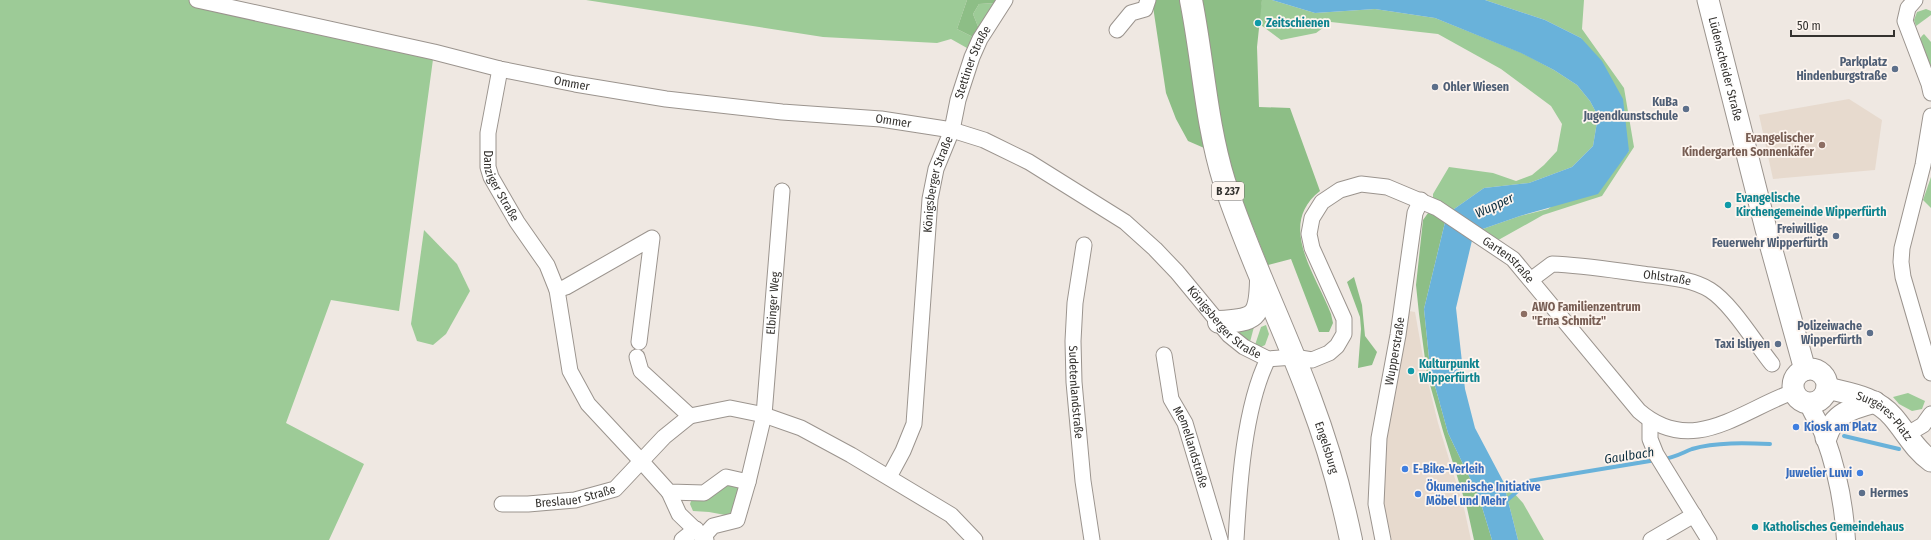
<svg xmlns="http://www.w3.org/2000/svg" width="1931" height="540" font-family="'Fira Sans Condensed',sans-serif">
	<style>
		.built { fill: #e7dace }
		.green { fill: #9dcb97 }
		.forest { fill: #8dbe86 }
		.water { fill: #69b2da }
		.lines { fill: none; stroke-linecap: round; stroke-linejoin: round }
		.stream { stroke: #69b2da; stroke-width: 4 }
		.minor-casing { stroke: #9b948e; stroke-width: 17 }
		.tertiary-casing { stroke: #9b948e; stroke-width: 20 }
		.secondary-casing { stroke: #9b948e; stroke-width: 23 }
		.primary-casing { stroke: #9b948e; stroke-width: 24 }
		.minor { stroke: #fff; stroke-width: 15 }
		.tertiary { stroke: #fff; stroke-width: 18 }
		.secondary { stroke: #fff; stroke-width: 21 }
		.primary { stroke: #fff; stroke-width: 22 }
		.culture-dot { fill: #0f9aa8; stroke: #fdf5ef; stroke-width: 1.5 }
		.service-dot { fill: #5c6f8a; stroke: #fdf5ef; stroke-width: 1.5 }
		.education-dot { fill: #8d6e63; stroke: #fdf5ef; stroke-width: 1.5 }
		.shop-dot { fill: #3f7fe0; stroke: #fdf5ef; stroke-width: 1.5 }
		.labels { text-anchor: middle; stroke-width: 3.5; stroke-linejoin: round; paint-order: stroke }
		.shield { fill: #fdf5ef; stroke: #706c69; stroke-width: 1 }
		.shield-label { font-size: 11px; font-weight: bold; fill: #34322f }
		.culture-label { font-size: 12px; font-weight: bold; fill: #0d838f; stroke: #fdf5ef; text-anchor: start }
		.service-label { font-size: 12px; font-weight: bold; fill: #4e5e75; stroke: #fdf5ef; text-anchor: end }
		.street-label { font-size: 12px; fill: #34322f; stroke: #fdf5ef }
		.education-label { font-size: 12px; font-weight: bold; fill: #785e54; stroke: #fdf5ef; text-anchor: end }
		.shop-label { font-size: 12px; font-weight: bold; fill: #366cbe; stroke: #fdf5ef; text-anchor: start }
		.water-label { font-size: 13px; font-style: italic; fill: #0d2f40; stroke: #fdf5ef }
	</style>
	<rect width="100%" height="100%" fill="#efe8e2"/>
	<g class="built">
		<polygon points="1849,99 1882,120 1875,170 1773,179 1759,115"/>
		<polygon points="1409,311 1415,312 1426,374 1438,423 1464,508 1471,540 1385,540 1378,504 1384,440 1398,347"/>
	</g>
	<g class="green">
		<polygon points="0,0 197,0 434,52 399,311 331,300 286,423 364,464 329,540 0,540"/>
		<polygon points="586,0 967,0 957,29 973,37 967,48 951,39 937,43 823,37"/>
		<polygon points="1262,0 1272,0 1315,13 1375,9 1435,18 1522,53 1554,70 1577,85 1590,101 1598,116 1593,146 1572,167 1529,183 1484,188 1447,214 1433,206 1433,194 1449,167 1493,173 1516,181 1532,175 1544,165 1557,151 1562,124 1551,106 1501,69 1438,34 1331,22 1316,33 1281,40 1258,23"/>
		<polygon points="1485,0 1584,0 1582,29 1624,88 1634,147 1602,196 1543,215 1493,243 1474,232 1520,216 1548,209 1629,151 1581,38 1545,20"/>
		<polygon points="996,3 979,29 973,14 979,4"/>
		<polygon points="1926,9 1931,11 1931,15 1916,26 1914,20 1917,12"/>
		<path d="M1924,34l7,8v28c-5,-11 -19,-27 -7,-36z"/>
		<polygon points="1931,177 1931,208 1923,200"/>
		<polygon points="424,230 457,264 470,291 446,334 433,345 417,341 411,324"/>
		<polygon points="1255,323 1250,342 1237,331"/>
		<polygon points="1266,325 1269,334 1265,345 1261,347 1255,345 1261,327"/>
		<polygon points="1908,393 1925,401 1922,409 1912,411 1899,404 1893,397"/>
		<polygon points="1503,481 1523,503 1544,540 1518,540"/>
		<polygon points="723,483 739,485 736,517 709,512 693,511 690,504 692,498"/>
	</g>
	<g class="forest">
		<polygon points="967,0 998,0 996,3 979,4 973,14 979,29 973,37 957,29"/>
		<path d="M1152,0h110l-5,47 2,60 31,1 30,83c-44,34 -3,85 11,123l2,9 -4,9h-10l-28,-73 -23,6 -43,-108 -37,-16 -12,-22 -10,-26z"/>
		<polygon points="1433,206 1447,214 1424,309 1430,368 1448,433 1479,497 1492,540 1474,540 1467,508 1443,431 1427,374 1419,314 1416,285 1423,220"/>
		<polygon points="1354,277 1362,305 1365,336 1377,352 1372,365 1358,368 1361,329 1360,317 1347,282"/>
	</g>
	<polygon class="water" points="1272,0 1485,0 1545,20 1581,38 1602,61 1623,99 1629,151 1598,194 1520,216 1474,232 1456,308 1465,389 1475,428 1503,481 1518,540 1492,540 1479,497 1448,433 1430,368 1424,309 1447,214 1484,188 1529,183 1572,167 1593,146 1598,116 1590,101 1577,85 1554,70 1521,53 1435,18 1375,9 1315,13"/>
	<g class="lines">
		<g class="stream">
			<polyline points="1844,436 1899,449"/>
			<path d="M1663,459c11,-1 19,-6 29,-10 24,-7 54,-6 78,-5"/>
			<polyline points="1505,502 1529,481 1656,460"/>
		</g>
		<g class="minor-casing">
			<g id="minor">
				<path id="s1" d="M197,0l237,52 66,17 75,15 91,15 116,13 99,7 71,11 32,10 45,22 96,60 30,27 22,23 52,63 15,12 24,12 26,-2 18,3 17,-7 8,-7 7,-12v-15l-32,-71 -3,-14 3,-16 10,-16 18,-12 21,-6 26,3 50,21 76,51 126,152c53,46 101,0 154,-19"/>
				<polyline points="1915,0 1908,8 1905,21 1929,84 1931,93"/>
				<polyline points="1117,30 1131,13 1145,9 1148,0"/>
				<path id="s2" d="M500,69l-12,64v34l3,10 26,45 30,43 10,25 13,81 18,33 54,58 27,30 35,1 22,-16 22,5 16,-67 18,-224"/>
				<polyline points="1931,116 1923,165 1902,248 1901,262 1903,277 1931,373"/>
				<path id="s3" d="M1084,245l-9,58 -2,38 1,41 9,99 9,59"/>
				<path id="s4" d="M1532,279l20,-15c30,1 60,6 90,10 22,3 49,4 68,16 22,14 45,53 62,74"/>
				<polyline points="557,290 566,287 652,238 639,342"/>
				<path id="s5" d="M1164,355l7,44 14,24 35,117"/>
				<polyline points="637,357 641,371 690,416"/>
				<polyline points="1650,421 1650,439 1656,454 1709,540"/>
				<polyline points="1906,435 1923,425 1931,414"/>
				<path id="s6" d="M889,477l14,-26 11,-27 16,-225 6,-30 16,-39 6,-30 14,-43 8,-18 25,-39"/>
				<polyline points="669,492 679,514 706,540"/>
				<path id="s7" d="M502,504h26l47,-4 40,-11 49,-52 26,-21 40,-8 34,7 37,13 50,27 100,60 24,25"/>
				<polyline points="703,537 713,526 737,520 748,482"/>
				<polyline points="682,540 696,529"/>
				<path d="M1236,540c3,-53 8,-133 32,-181"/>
				<path id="s8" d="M1383,540l-7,-36 3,-66 19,-103 17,-122 6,-13"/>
				<polyline points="1651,540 1694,515"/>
			</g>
		</g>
		<g class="tertiary-casing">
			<path id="tertiary" d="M1809,404c4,11 12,21 16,33 12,33 19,68 21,103"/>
		</g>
		<g class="secondary-casing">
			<g id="secondary">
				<path id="s9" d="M1708,0l58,229 39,141"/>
				<circle cx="1810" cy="386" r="17"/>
				<path id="s10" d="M1827,388c24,6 49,9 66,29 13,15 22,33 38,44"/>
				<path d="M1826,438c7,-25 27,-30 49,-36"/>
			</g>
		</g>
		<g class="primary-casing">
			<g id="primary">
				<path id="s11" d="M1191,0c12,60 15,123 33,181 24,74 59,144 86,217 17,45 31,94 41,142"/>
				<path d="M1219,322c36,-2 41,-4 42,-41"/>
			</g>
		</g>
		<use href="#minor" class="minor"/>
		<use href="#tertiary" class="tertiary"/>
		<use href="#secondary" class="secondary"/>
		<use href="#primary" class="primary"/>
	</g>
	<g class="culture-dot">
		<circle cx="1258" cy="23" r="4"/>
		<circle cx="1728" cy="205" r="4"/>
		<circle cx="1411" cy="371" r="4"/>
		<circle cx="1755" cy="527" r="4"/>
	</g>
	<g class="service-dot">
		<circle cx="1895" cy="69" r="4"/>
		<circle cx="1435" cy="87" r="4"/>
		<circle cx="1686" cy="109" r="4"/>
		<circle cx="1836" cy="236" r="4"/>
		<circle cx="1870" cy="333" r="4"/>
		<circle cx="1778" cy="344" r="4"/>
		<circle cx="1862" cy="493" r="4"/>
	</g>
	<g class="education-dot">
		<circle cx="1822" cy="145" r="4"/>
		<circle cx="1524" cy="314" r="4"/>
	</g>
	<g class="shop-dot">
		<circle cx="1796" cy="427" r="4"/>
		<circle cx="1405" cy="469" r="4"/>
		<circle cx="1860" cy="473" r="4"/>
		<circle cx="1418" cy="494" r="4"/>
	</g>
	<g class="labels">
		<rect class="shield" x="1212" y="182" width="32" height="18" rx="3"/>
		<g class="shield-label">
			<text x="1228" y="195">B 237</text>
		</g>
		<g class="culture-label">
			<text x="1266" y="27">Zeitschienen</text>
			<text x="1736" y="202">Evangelische<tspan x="1736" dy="14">Kirchengemeinde Wipperfürth</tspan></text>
			<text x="1419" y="368">Kulturpunkt<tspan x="1419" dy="14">Wipperfürth</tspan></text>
			<text x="1763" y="531">Katholisches Gemeindehaus</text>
		</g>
		<g class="service-label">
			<text x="1887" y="66">Parkplatz<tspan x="1887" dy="14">Hindenburgstraße</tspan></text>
			<text x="1443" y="91" text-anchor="start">Ohler Wiesen</text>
			<text x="1678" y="106">KuBa<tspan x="1678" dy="14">Jugendkunstschule</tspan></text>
			<text x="1828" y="233">Freiwillige<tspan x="1828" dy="14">Feuerwehr Wipperfürth</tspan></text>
			<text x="1862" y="330">Polizeiwache<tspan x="1862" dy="14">Wipperfürth</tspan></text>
			<text x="1770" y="348">Taxi Isliyen</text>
			<text x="1870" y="497" text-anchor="start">Hermes</text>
		</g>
		<g class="street-label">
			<text dy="4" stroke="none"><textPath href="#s6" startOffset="428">Stettiner Straße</textPath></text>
			<text dy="4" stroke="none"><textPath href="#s9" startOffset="71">Lüdenscheider Straße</textPath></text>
			<text dy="4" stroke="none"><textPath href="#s1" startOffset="384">Ommer</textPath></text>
			<text dy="4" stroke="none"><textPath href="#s1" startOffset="708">Ommer</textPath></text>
			<text dy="4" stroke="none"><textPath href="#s2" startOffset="121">Danziger Straße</textPath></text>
			<text dy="4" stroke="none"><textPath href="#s6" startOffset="300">Königsberger Straße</textPath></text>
			<text dy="4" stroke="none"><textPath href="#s1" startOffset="1606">Gartenstraße</textPath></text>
			<text dy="4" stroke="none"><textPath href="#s4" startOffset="141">Ohlstraße</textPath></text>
			<text dy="4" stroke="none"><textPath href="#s2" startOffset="746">Elbinger Weg</textPath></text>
			<text dy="4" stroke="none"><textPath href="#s1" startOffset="1106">Königsberger Straße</textPath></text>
			<text dy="4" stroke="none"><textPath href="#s8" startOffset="191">Wupperstraße</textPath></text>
			<text dy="4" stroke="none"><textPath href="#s3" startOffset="148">Sudetenlandstraße</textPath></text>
			<text dy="4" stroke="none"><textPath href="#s10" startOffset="66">Surgères-Platz</textPath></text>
			<text dy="4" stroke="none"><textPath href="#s11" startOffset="470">Engelsburg</textPath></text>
			<text dy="4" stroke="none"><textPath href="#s5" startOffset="97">Memellandstraße</textPath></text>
			<text dy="4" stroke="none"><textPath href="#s7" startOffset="74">Breslauer Straße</textPath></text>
		</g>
		<g class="education-label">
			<text x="1814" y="142">Evangelischer<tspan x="1814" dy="14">Kindergarten Sonnenkäfer</tspan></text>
			<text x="1532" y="311" text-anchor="start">AWO Familienzentrum<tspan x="1532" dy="14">"Erna Schmitz"</tspan></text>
		</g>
		<g class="shop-label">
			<text x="1804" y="431">Kiosk am Platz</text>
			<text x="1413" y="473">E-Bike-Verleih</text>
			<text x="1852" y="477" text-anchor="end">Juwelier Luwi</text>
			<text x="1426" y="491">Ökumenische Initiative<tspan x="1426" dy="14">Möbel und Mehr</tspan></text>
		</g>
		<g class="water-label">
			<text transform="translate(1494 205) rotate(-25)" y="5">Wupper</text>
			<text transform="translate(1629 455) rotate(-9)" y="5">Gaulbach</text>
		</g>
	</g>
	<path d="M1791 30v6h103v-6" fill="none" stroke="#34322f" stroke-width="2"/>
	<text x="1797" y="30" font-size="12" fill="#34322f" stroke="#fdf5ef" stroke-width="3" paint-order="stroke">50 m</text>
</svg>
